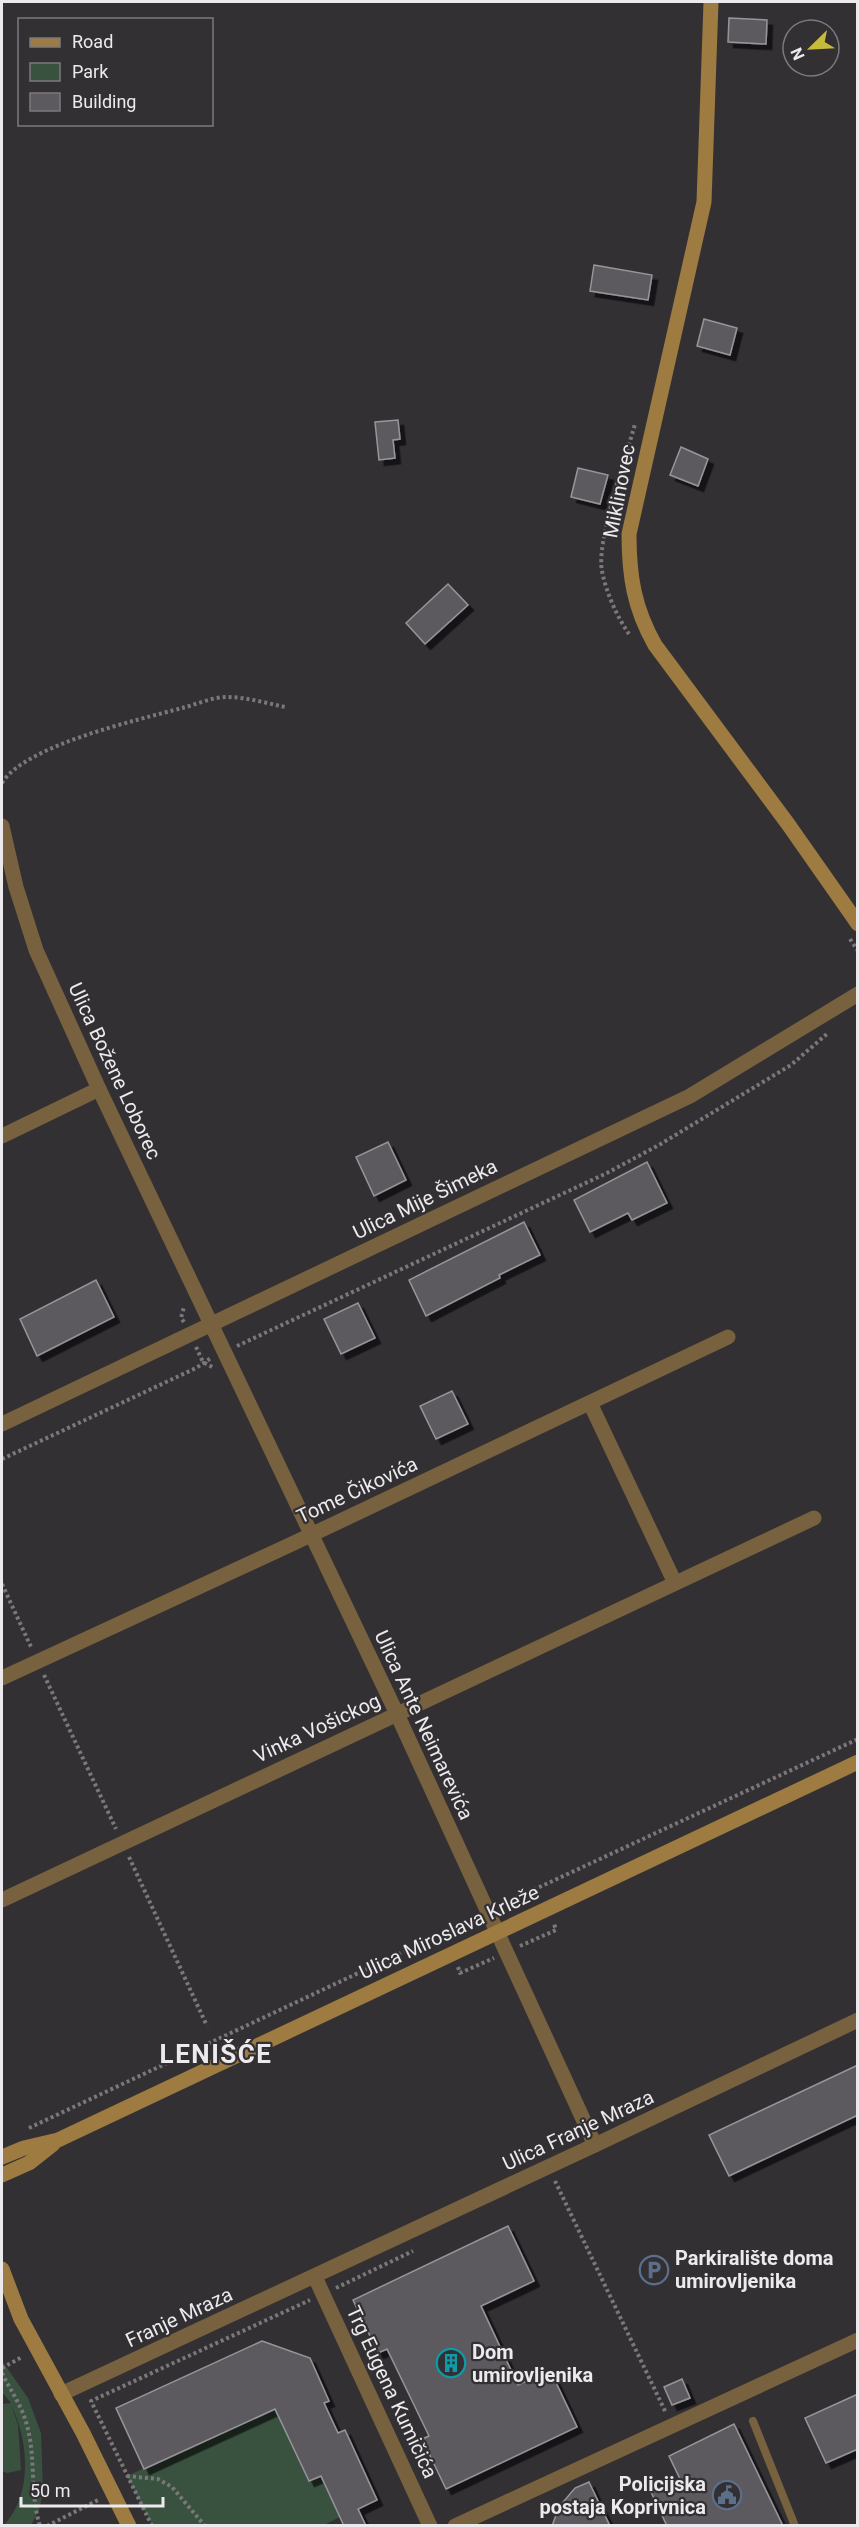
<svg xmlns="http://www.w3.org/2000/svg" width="859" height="2527" font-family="Roboto,sans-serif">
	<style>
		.green { fill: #395240 }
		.building { fill: #5c5a5f; stroke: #97959b; stroke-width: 1.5; filter: url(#shadow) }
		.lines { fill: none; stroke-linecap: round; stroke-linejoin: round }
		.path { stroke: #7a787b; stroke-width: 4; stroke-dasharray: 3 3; stroke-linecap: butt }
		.lane { stroke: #77613e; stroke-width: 8 }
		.street { stroke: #77613e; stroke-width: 15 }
		.secondary { stroke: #9d7b41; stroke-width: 15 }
		.labels { text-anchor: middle; stroke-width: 4.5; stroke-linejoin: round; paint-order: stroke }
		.street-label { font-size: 20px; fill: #eceaed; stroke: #333034 }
		.poi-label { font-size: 20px; font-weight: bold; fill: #eceaed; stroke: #333034; text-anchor: start }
		.district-label { font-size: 26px; font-weight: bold; letter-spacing: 1.5px; fill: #eceaed; stroke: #333034 }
	</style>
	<defs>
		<filter id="shadow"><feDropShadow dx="5.5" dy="5.5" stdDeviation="0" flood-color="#0009"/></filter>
	</defs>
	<rect width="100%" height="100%" fill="#333034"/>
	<g class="green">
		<path d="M2,2361l26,37 13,35 2,59 -4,18 -8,15h-27c29,-31 25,-84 7,-120l7,20 3,45 -14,3 -5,-2v-67l9,-1 -9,-11z"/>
		<polygon points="275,2409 308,2481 321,2476 340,2517 322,2526 152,2525 127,2476"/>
	</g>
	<g class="building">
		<polygon points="729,18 767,20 766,44 728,42"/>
		<polygon points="594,265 652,275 648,300 590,291"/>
		<polygon points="704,319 737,328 730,355 697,346"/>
		<polygon points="398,420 400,439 393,440 395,458 379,460 375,422"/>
		<polygon points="681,447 708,459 698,486 670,475"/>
		<polygon points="578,468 608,475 600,504 571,497"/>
		<polygon points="448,584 468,605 425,644 406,623"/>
		<polygon points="388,1142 406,1180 374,1196 356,1157"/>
		<polygon points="647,1162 667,1203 632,1220 628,1213 590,1232 574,1200"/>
		<polygon points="524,1222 540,1255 499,1275 500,1278 426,1316 409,1280"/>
		<polygon points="96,1280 114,1317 37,1356 20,1319"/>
		<polygon points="358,1303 375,1338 341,1354 324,1319"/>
		<polygon points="452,1391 468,1424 436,1439 420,1406"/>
		<polygon points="858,2065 858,2115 729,2176 709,2135"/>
		<polygon points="508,2226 534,2281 481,2306 518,2385 550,2370 577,2427 446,2489 422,2439 429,2436 387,2349 378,2353 353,2300"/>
		<polygon points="262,2341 310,2358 329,2401 324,2403 338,2433 345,2430 377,2500 358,2509 366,2526 344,2526 321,2476 309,2481 275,2409 144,2469 116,2408"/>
		<polygon points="682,2379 690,2398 672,2405 664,2387"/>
		<polygon points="858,2394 858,2449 826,2463 805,2418"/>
		<polygon points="734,2424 783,2526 667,2526 651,2492 680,2479 669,2456"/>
		<polygon points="589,2482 610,2526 552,2526 559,2507 575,2488"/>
	</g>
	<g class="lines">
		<g class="path">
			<path d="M629,634c-12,-17 -23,-42 -27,-63 -6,-29 24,-114 33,-147"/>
			<path d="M2,783c23,-38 136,-63 180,-75 13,-3 30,-11 44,-11 20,0 40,6 59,10"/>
			<polyline points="850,939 858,951"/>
			<polyline points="184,1322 181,1318 184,1307"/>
			<polyline points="237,1346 607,1173 659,1145 791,1065 828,1033"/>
			<polyline points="196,1347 203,1362 214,1368"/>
			<polyline points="2,1459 196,1368 211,1358"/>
			<polyline points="2,1584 31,1647"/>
			<polyline points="44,1675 116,1829"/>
			<polyline points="129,1857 207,2026"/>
			<polyline points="501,1905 858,1739"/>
			<polyline points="520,1946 556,1930 554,1924"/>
			<polyline points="458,1967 460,1973 494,1958"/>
			<polyline points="29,2128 473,1919"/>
			<polyline points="555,2181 666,2413"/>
			<polyline points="336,2288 413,2251"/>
			<polyline points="2,2368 22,2357"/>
			<path d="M2,2373c7,15 18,30 23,46 12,34 4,73 15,107"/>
			<polyline points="127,2476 158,2479 172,2487 205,2526"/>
			<polyline points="47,2526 98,2500"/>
			<polyline points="152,2526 91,2401 310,2300"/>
		</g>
		<polyline class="lane" points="753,2421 795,2526"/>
		<g class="street">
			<polyline points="2,826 16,887 36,950 99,1089 397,1714 595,2145"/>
			<polyline points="2,1136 99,1089"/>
			<polyline points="590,1403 675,1583"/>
			<polyline points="2,1424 690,1096 858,994"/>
			<polyline points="2,1678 296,1542 728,1337"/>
			<polyline points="2,1900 814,1518"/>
			<polyline points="315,2277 430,2526"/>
			<polyline points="61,2394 595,2145 858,2020"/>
			<polyline points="455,2526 858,2340"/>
		</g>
		<g class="secondary">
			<path d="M711,2l-7,200 -75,332c0,42 5,74 26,111l133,179 70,100"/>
			<polyline points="2,2157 24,2148 58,2140 858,1762"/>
			<polyline points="2,2175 29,2163 53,2144"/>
			<polyline points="2,2269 21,2319 83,2433 129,2526"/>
		</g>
	</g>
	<defs>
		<g id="parking-ring" transform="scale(1.5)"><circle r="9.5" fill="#333034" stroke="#5c6f8a" stroke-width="1.5"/><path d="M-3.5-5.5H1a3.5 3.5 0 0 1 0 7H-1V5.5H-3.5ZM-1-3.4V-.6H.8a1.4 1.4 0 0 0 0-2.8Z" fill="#5c6f8a"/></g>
		<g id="building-ring" transform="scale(1.5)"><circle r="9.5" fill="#333034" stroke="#0f9aa8" stroke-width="1.5"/><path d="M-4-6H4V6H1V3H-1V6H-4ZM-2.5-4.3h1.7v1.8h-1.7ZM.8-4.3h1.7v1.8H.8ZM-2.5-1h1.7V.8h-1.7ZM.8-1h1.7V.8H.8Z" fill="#0f9aa8"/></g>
		<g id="civic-ring" transform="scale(1.5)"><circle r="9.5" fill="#333034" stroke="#5c6f8a" stroke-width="1.5"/><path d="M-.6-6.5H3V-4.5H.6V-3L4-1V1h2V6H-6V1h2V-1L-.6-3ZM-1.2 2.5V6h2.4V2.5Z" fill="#5c6f8a"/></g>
	</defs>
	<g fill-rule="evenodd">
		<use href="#parking-ring" x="654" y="2270"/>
		<use href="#building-ring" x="451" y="2363"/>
		<use href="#civic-ring" x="727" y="2495"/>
	</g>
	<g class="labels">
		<g class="street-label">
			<text transform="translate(619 491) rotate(-79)" y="7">Miklinovec</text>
			<text transform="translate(115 1071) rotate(65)" y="7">Ulica Božene Loborec</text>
			<text transform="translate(425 1199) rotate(-26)" y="7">Ulica Mije Šimeka</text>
			<text transform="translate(357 1490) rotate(-25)" y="7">Tome Čikovića</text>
			<text transform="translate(424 1725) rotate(65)" y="7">Ulica Ante Neimarevića</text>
			<text transform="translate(317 1728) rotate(-25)" y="7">Vinka Vošickog</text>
			<text transform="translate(449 1932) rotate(-25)" y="7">Ulica Miroslava Krleže</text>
			<text transform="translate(578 2130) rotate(-25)" y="7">Ulica Franje Mraza</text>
			<text transform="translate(179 2317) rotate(-25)" y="7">Franje Mraza</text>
			<text transform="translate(392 2392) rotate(65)" y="7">Trg Eugena Kumičića</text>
		</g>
		<g class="poi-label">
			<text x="675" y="2265">Parkiralište doma<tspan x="675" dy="23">umirovljenika</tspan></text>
			<text x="472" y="2359">Dom<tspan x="472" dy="23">umirovljenika</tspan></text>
			<text x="706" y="2491" text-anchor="end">Policijska<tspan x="706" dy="23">postaja Koprivnica</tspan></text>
		</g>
		<g class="district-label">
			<text x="216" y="2063">LENIŠĆE</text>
		</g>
	</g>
	<rect width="859" height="2527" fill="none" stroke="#eceaed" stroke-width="6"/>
	<rect x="18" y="18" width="195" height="108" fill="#333034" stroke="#7d7a7e" stroke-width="1.5"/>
	<rect x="30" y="38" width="30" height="9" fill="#9d7b41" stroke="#7d7a7e" stroke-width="1.5"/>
	<text x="72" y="48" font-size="18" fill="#eceaed">Road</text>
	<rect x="30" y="63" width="30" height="18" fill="#395240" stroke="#7d7a7e" stroke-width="1.5"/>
	<text x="72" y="78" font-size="18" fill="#eceaed">Park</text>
	<rect x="30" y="93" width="30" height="18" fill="#5c5a5f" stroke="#7d7a7e" stroke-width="1.5"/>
	<text x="72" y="108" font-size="18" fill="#eceaed">Building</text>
	<g transform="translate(811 48) rotate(246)"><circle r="28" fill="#333034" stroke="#7d7a7e" stroke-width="1.5"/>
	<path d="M0-4.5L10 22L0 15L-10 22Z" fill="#c7bb3c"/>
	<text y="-9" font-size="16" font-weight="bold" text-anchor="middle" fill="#eceaed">N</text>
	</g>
	<path d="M21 2497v9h142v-9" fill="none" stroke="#eceaed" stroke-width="3"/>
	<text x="30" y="2497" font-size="18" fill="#eceaed" stroke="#333034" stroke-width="4.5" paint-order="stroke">50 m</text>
</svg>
